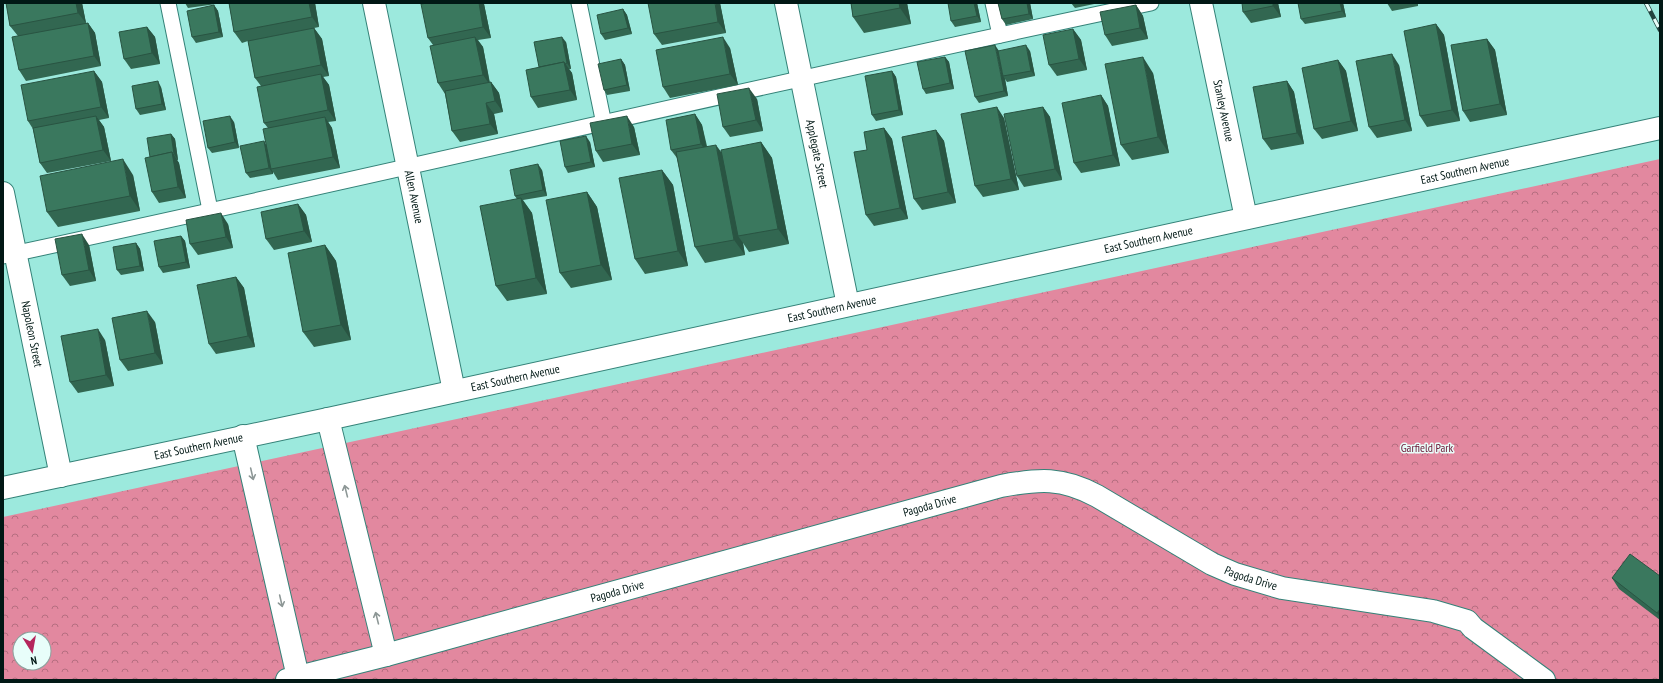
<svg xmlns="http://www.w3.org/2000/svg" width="1663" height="683" font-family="'PT Sans Narrow',sans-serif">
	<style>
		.park { fill: url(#park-crowns); fill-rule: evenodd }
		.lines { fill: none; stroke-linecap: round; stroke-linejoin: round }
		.lane-casing { stroke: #348278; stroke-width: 17 }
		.street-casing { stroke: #348278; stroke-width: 24 }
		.secondary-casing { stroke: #348278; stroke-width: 24 }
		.lane { stroke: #fff; stroke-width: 15 }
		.street { stroke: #fff; stroke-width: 22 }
		.secondary { stroke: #fff; stroke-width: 22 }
		.rail-casing { stroke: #21433e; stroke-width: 4.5 }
		.rail { stroke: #e8fefa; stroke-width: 3; stroke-dasharray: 9; stroke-linecap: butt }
		.wall { fill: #326751 }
		.shaded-wall { fill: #295442 }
		.building { fill: #3a785e; stroke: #295442 }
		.oneway { stroke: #8d9796 }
		.labels { text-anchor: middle; stroke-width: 3; stroke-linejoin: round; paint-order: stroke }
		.street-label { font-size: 12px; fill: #011815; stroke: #e8fefa }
		.park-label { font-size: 12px; fill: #6a1434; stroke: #e8fefa }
	</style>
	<defs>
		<pattern id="park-crowns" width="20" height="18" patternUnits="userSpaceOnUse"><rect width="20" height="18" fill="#e2889f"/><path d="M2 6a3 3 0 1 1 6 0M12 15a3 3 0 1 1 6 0" fill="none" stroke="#b56e80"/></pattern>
	</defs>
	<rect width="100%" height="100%" fill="#9ce9dd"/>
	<path class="park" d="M1660,159v521h-1657v-163zM20,639h24v24h-24z"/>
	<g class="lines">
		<g class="lane-casing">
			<g id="lane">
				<polyline points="168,3 210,210"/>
				<polyline points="579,3 604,124"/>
				<polyline points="993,3 1000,35"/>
				<path d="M3,256c383,-82 764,-173 1148,-253"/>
			</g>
		</g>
		<g class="street-casing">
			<g id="street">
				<path id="s1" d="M374,3l80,388"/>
				<path id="s2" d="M786,3l62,302"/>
				<path id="s3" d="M1201,3l45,215"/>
				<path id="s4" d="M3,193l58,283"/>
				<polyline points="328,419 386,655"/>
				<polyline points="243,436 298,677"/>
				<path id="s5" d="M287,680l99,-25 615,-169c38,-7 61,-9 96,10l115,68 23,10 47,14 151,23 34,10 6,7 71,52"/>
			</g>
		</g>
		<g class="secondary-casing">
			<g id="secondary">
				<path id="s6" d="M3,488l325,-69 1332,-291"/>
			</g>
		</g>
		<use href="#lane" class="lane"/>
		<use href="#street" class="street"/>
		<use href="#secondary" class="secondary"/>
		<g class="rail-casing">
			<polyline id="rail" points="1646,3 1660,30"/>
		</g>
		<use href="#rail" class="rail"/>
	</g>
	<g class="wall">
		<polygon points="6,3 82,3 86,23 88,23 95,33 101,66 26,81 19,70 18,36 10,26"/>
		<polygon points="185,3 216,3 216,4 188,8"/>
		<polygon points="229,3 315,3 319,27 314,28 322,39 329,76 323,77 329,85 336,121 328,122 332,128 340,168 278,180 273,172 273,174 250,178 246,173 264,141 266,145 268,128 264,123 261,86 255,78 248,41 242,43 234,32"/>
		<polygon points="425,3 484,3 484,4 491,38 478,40 483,47 490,83 491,82 499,93 503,112 494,114 498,134 460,142 452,131 445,94 438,83 433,45 428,38"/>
		<polygon points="720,3 726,33 662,45 654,34"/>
		<polygon points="836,3 844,3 837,4"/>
		<polygon points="851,3 907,3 911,24 864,33 853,17"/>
		<polygon points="977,3 981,22 955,27 951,21"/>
		<polygon points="998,3 1030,3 1033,19 1006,25 1002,19"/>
		<polygon points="1071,3 1099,3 1075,8"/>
		<polygon points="1278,3 1281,17 1251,23 1243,12"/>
		<polygon points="1343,3 1346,17 1305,24 1301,19"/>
		<polygon points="1387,3 1418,3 1418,6 1392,11"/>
		<polygon points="214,5 218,11 223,37 196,43 192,37"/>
		<polygon points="1136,5 1143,16 1148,39 1112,46 1105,35"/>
		<polygon points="623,9 627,15 632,34 605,40 601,34"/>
		<polygon points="1436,24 1444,35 1460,121 1427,127 1420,116"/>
		<polygon points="147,27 155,37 160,64 131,69 124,59"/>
		<polygon points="1073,29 1081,40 1087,70 1057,76 1049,65"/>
		<polygon points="1487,39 1495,50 1507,115 1470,122 1463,111"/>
		<polygon points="566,42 571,69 569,69 572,73 577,100 538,108 531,97 539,67"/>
		<polygon points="730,48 738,85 670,98 663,87"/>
		<polygon points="1030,51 1035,76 1007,82 1005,79 1008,96 979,103 975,97"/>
		<polygon points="945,57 949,62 954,89 926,94 923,89"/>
		<polygon points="621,59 625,65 630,91 607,95 604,90"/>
		<polygon points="1338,60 1346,71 1358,131 1322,139 1314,129"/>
		<polygon points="1399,65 1412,131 1377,138 1369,127"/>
		<polygon points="94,71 102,82 109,118 99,120 104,127 111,161 47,173 40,163 33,129 28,121"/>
		<polygon points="892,71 896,77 903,115 876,121 872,115"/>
		<polygon points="1153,73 1169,153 1132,160 1121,145"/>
		<polygon points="1287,81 1294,92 1304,144 1271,150 1263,139"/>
		<polygon points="161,87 166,110 140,115 136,109"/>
		<polygon points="1101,95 1108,106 1120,166 1081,173 1074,163"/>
		<polygon points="757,99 763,131 730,137 723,127"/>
		<polygon points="1043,107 1050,117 1062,180 1024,187 1017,176"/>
		<polygon points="695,114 702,125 707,146 722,153 761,142 772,158 789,244 749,252 743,243 745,255 705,263 695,247 677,158 671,150"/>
		<polygon points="1004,118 1019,190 983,197 975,186"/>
		<polygon points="234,122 239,148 212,153 208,148"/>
		<polygon points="634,127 640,155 603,162 596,151"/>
		<polygon points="884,128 892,139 908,219 874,226 866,215"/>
		<polygon points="936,130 944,141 956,203 922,210 914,199"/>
		<polygon points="171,134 175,139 178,160 177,160 179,163 186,198 159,203 152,192 150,157"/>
		<polygon points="590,142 595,167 568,173 565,167"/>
		<polygon points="542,170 547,196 523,200 532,213 547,294 507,301 496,286 517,199 515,196"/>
		<polygon points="662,170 673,185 688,266 645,274 635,259"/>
		<polygon points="133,175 140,211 58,227 47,212"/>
		<polygon points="587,192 597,207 612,280 571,288 560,273"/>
		<polygon points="298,204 306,215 312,242 274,250 266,239"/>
		<polygon points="228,224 233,248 198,255 190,244"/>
		<polygon points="181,236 185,241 190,268 163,273 159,267"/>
		<polygon points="136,243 140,249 144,271 121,275 117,270"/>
		<polygon points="89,245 96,281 70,286 62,275"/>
		<polygon points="325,245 336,261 351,340 314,347 303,332"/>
		<polygon points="236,277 244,288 255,347 216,354 209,344"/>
		<polygon points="155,322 163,364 128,371 120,360"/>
		<polygon points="105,340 114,386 78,393 70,382"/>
		<polygon points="1660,576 1660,620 1619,589 1612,578"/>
	</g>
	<g class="shaded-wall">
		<polygon points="76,3 82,3 86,23 78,13"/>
		<polygon points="309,3 315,3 319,27 312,17"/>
		<polygon points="479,3 484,3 484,4 491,38 483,27"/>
		<polygon points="715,3 720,3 726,33 718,22"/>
		<polygon points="899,3 907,3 911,24 900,8"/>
		<polygon points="974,3 977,3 981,22 977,16"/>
		<polygon points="1027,3 1030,3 1033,19 1029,14"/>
		<polygon points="1273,3 1278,3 1281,17 1273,6"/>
		<polygon points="1340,3 1343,3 1346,17 1342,11"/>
		<polygon points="214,5 218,11 223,37 219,32"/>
		<polygon points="1136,5 1143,16 1148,39 1140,28"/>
		<polygon points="623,9 627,15 632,34 628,28"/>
		<polygon points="88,23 95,33 101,66 94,56"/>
		<polygon points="1436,24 1444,35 1460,121 1452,110"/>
		<polygon points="147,27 155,37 160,64 152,53"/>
		<polygon points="314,28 322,39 329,76 321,65"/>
		<polygon points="1073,29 1081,40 1087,70 1079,59"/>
		<polygon points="475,37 483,47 490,85 483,75"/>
		<polygon points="562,37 566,42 571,69 567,63"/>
		<polygon points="723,37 730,48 738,85 730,74"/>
		<polygon points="1487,39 1495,50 1507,115 1500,104"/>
		<polygon points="995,45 999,51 1003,76 1005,79 1008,96 1004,91"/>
		<polygon points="1026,45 1030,51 1035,76 1031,71"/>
		<polygon points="1392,54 1399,65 1412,131 1405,120"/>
		<polygon points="945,57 949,62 954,89 950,83"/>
		<polygon points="1143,57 1153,73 1169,153 1158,137"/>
		<polygon points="621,59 625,65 630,91 627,85"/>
		<polygon points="1338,60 1346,71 1358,131 1351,121"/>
		<polygon points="564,62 572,73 577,100 570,90"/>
		<polygon points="94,71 102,82 109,118 101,107"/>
		<polygon points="892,71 896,77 903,115 899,110"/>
		<polygon points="321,74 329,85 336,121 328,110"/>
		<polygon points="158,81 161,87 166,110 162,104"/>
		<polygon points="1287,81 1294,92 1304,144 1297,133"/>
		<polygon points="491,82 499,93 503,112 495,101"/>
		<polygon points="749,88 757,99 763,131 756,120"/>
		<polygon points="1101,95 1108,106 1120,166 1113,155"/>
		<polygon points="486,103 494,114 498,134 490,124"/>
		<polygon points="997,107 1004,118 1019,190 1011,179"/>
		<polygon points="1043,107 1050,117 1062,180 1055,169"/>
		<polygon points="695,114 702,125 708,155 701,144"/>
		<polygon points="96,116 104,127 111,161 103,150"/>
		<polygon points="230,116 234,122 239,148 235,142"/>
		<polygon points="627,116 634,127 640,155 632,144"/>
		<polygon points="325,117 332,128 340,168 333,157"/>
		<polygon points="884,128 892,139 908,219 900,208"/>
		<polygon points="936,130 944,141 956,203 948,192"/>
		<polygon points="171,134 175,139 178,160 174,154"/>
		<polygon points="586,136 590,142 595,167 591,162"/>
		<polygon points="264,141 267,147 271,169 273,172 273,174 269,168"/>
		<polygon points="761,142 772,158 789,244 778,229"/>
		<polygon points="716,145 727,160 738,236 743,243 745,255 734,240"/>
		<polygon points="172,152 179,163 186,198 178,187"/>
		<polygon points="123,159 133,175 140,211 130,196"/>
		<polygon points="538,164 542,170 547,196 543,190"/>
		<polygon points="662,170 673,185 688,266 678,251"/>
		<polygon points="587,192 597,207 612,280 601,265"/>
		<polygon points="521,198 532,213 547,294 536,278"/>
		<polygon points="298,204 306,215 312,242 304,231"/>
		<polygon points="221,213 228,224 233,248 226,237"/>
		<polygon points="82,234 89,245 96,281 89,270"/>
		<polygon points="181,236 185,241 190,268 186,262"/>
		<polygon points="136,243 140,249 144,271 140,266"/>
		<polygon points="325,245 336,261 351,340 341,325"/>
		<polygon points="236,277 244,288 255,347 248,336"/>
		<polygon points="147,311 155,322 163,364 155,353"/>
		<polygon points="98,329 105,340 114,386 106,375"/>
		<polygon points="1660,609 1660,617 1657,613"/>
	</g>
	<g class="building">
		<polygon points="6,3 76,3 78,13 10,26"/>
		<polygon points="229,3 309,3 312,17 234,32"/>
		<polygon points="428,3 479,3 483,27 428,38 421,4"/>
		<polygon points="648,3 715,3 718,22 654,34"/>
		<polygon points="851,3 899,3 900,8 853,17"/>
		<polygon points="948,3 974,3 977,16 951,21"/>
		<polygon points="998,3 1027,3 1029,14 1002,19"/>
		<polygon points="1242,3 1273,3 1273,6 1243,12"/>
		<polygon points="1298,3 1340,3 1342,11 1301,19"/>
		<polygon points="214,5 219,32 192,37 187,11"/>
		<polygon points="1136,5 1140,28 1105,35 1100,12"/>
		<polygon points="623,9 628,28 601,34 597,15"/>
		<polygon points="88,23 94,56 19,70 12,37"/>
		<polygon points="1436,24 1452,110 1420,116 1404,31"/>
		<polygon points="147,27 152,53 124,59 119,32"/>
		<polygon points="314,28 321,65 255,78 248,41"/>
		<polygon points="1073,29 1079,59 1049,65 1043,35"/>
		<polygon points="475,37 483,75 438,83 430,46"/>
		<polygon points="562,37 567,63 565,64 564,62 539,67 534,42"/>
		<polygon points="723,37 730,74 663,87 656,50"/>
		<polygon points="1487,39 1500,104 1463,111 1451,45"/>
		<polygon points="995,45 1004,91 975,97 965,51"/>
		<polygon points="1026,45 1031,71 1003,76 998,51"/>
		<polygon points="1392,54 1405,120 1369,127 1356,61"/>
		<polygon points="945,57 950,83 923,89 917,62"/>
		<polygon points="1143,57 1158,137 1121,145 1105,64"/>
		<polygon points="621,59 627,85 604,90 598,64"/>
		<polygon points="1338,60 1351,121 1314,129 1302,68"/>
		<polygon points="564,62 570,90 531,97 526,70"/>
		<polygon points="94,71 101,107 28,121 21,85"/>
		<polygon points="892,71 899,110 872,115 865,76"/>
		<polygon points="321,74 328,110 264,123 257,87"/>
		<polygon points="158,81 162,104 136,109 132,86"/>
		<polygon points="1287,81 1297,133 1263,139 1253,87"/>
		<polygon points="491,82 495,101 486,103 490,124 452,131 445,91"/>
		<polygon points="749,88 756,120 723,127 717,94"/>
		<polygon points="1101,95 1113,155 1074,163 1062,103"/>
		<polygon points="997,107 1011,179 975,186 961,114"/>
		<polygon points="1043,107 1055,169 1017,176 1004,114"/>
		<polygon points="695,114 701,144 671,150 666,120"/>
		<polygon points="96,116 103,150 40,163 33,128"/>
		<polygon points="230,116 235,142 208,148 203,121"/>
		<polygon points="627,116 632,144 596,151 590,123"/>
		<polygon points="325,117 333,157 271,169 263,129"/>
		<polygon points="884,128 900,208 866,215 854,152 867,150 864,132"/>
		<polygon points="936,130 948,192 914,199 902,137"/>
		<polygon points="171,134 174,154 173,155 172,152 150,157 147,138"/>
		<polygon points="586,136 591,162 565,167 560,141"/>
		<polygon points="264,141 269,168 246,173 240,146"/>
		<polygon points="761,142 778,229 738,236 721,150"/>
		<polygon points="716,145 734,240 695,247 676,152"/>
		<polygon points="172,152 178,187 152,192 145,158"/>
		<polygon points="123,159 130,196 47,212 40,176"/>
		<polygon points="538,164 543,190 515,196 510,170"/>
		<polygon points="662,170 678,251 635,259 619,178"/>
		<polygon points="587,192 601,265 560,273 546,200"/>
		<polygon points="521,198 536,278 496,286 480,206"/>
		<polygon points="298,204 304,231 266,239 261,212"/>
		<polygon points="221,213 226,237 190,244 186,220"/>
		<polygon points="82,234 89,270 62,275 55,239"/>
		<polygon points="181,236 186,262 159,267 154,241"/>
		<polygon points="136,243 140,266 117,270 113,247"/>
		<polygon points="325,245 341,325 303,332 288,253"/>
		<polygon points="236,277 248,336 209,344 197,285"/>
		<polygon points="147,311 155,353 120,360 112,318"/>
		<polygon points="98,329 106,375 70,382 61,336"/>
		<polygon points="1630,554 1660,576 1660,609 1657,613 1612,578"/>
	</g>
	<defs><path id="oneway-shaft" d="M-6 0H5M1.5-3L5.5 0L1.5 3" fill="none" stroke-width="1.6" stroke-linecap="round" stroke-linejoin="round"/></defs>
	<g class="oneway">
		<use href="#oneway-shaft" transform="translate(252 474) rotate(77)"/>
		<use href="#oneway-shaft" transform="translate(346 491) rotate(-104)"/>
		<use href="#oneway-shaft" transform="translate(281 601) rotate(77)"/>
		<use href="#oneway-shaft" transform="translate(377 618) rotate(-104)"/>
	</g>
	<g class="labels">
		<g class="street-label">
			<text dy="4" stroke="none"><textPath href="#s3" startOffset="110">Stanley Avenue</textPath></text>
			<text dy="4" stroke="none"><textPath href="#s2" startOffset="154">Applegate Street</textPath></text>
			<text dy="4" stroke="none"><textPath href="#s6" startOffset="1496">East Southern Avenue</textPath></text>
			<text dy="4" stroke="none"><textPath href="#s1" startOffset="198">Allen Avenue</textPath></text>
			<text dy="4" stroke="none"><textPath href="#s6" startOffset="1172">East Southern Avenue</textPath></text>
			<text dy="4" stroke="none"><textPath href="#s6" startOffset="848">East Southern Avenue</textPath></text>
			<text dy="4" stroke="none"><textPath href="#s4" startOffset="144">Napoleon Street</textPath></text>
			<text dy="4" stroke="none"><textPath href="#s6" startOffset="524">East Southern Avenue</textPath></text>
			<text dy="4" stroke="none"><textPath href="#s6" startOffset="200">East Southern Avenue</textPath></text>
			<text dy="4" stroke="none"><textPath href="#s5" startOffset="666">Pagoda Drive</textPath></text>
			<text dy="4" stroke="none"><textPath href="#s5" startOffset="1014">Pagoda Drive</textPath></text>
			<text dy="4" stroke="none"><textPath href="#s5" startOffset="342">Pagoda Drive</textPath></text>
		</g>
		<g class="park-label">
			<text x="1427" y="452">Garfield Park</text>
		</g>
	</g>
	<rect width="1663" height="683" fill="none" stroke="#011815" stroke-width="8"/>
	<g transform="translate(32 651) rotate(169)"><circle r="19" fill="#e8fefa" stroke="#8ca29e"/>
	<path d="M0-3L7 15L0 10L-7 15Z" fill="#b4265c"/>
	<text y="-6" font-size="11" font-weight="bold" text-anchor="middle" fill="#011815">N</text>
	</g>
</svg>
